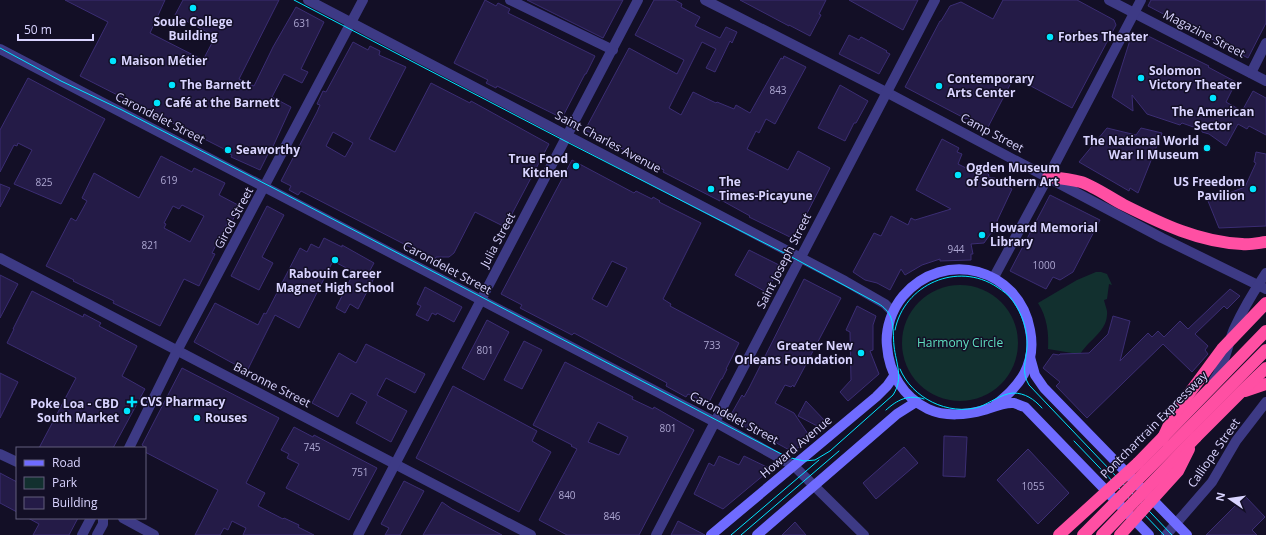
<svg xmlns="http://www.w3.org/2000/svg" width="1266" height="535" font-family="'Open Sans',sans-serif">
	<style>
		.green { fill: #12302f }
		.building { fill: #241b47; stroke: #3b2d73; fill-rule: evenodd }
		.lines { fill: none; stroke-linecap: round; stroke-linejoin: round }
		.minor { stroke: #3d3a85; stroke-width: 10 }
		.tertiary { stroke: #3d3a85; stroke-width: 10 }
		.secondary { stroke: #6f6bff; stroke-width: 10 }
		.motorway { stroke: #ff4fa3; stroke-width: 12 }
		.tram { stroke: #00e5ff; stroke-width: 1 }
		.motorway-bridge { stroke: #ff4fa3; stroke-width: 12 }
		.poi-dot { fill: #00e5ff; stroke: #130f26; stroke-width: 1.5 }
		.labels { text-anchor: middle; stroke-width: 3; stroke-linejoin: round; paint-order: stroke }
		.number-label { font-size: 10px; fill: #aca6d1 }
		.poi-label { font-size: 12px; font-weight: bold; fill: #d9d4ff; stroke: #130f26; text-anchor: start }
		.street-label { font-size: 12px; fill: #d9d4ff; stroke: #130f26 }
		.park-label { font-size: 12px; fill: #5fe0c0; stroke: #130f26 }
	</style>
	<rect width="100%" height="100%" fill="#130f26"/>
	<g class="green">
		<path d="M1096,272h5l6,2 5,11 -3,-1 -2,15 -3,1c1,5 4,11 3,15 -1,19 -23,27 -29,44l-6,-6 -24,-4c1,-16 -1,-32 -10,-46l39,-23z"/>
		<circle cx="960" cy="343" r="58"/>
	</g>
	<g class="building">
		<polygon points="65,0 165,0 150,33 203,60 213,41 206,37 209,33 175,15 183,0 279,0 239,79 254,86 273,47 296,7 324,22 301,69 308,72 302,83 284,74 272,97 291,107 270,153 269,152 260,170 231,157 232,155 224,151 224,149 80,76 108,22"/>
		<polygon points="485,0 496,6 498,3 510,9 508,13 595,56 586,74 585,74 562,118 497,86 496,88 486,83 488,80 454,63"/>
		<polygon points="527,0 623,0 603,38"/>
		<polygon points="654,0 675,0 682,4 681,7 700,17 695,26 720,38 726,27 737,32 732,43 730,41 715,72 706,68 716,49 702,42 669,108 681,115 693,92 716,103 717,102 734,109 736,105 750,113 781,58 783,59 784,56 806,67 775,124 766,119 759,133 756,131 747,149 788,170 798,151 830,168 794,239 749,217 750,216 721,200 720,201 663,172 664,170 585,130 629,48 677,74 684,60 635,35"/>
		<polygon points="740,0 826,0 819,14 821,15 810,36 789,25 789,26"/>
		<polygon points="849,0 918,0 903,30"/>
		<polygon points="1003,0 1077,0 1114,20 1116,25 1072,108 1014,77 987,129 967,118 966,119 905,87 940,21 941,21 950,6 961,2 993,19"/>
		<polygon points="1151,0 1266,0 1266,23 1248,58 1148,6"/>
		<polygon points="1140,34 1142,37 1146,35 1209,66 1208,67 1236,82 1226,102 1242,111 1253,91 1266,98 1266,135 1249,126 1247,129 1238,124 1226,146 1209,134 1202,132 1202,130 1182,123 1180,125 1147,114 1132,95 1133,111 1112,97 1131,37"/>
		<polygon points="849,35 859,40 861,37 887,51 886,52 890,54 879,74 839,54"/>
		<path d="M353,42l15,8 2,-4 10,5 -1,4 27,12 -37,72 26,13 36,-69 39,20 1,-2 78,43 -44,83 -30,-15 -21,41 -5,4h-13l-1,3 -134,-69 -3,4 -9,-5 2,-4 -10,-5 36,-69 3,-7 -3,-1 6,-13 3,1zM333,132l20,11 -8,14 -19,-11z"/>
		<polygon points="28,78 105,119 61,204 14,184 32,150 18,143 17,146 14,145 0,172 0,130"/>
		<polygon points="840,85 868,101 856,123 854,123 845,141 818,128"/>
		<polygon points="1107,128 1136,135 1141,128 1162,133 1138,193 1130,188 1129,191 1079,162"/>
		<polygon points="942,139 959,148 957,152 962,154 958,164 970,170 975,165 989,168 987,173 989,175 988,177 999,179 1000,183 1012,189 997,221 999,228 998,231 991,233 984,243 971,244 973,254 971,254 971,260 940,261 940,259 922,265 905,275 901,269 890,290 877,283 865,280 853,272 874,233 881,236 891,216 908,225 911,218 915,220 951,209 916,190"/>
		<polygon points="1256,152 1266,154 1266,226 1219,228 1208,201 1245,187 1256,163 1254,162"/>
		<path d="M161,156l31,16 2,-4 31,15 -6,12 19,10 -3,6 2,1 -7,13 -3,-1 -15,29 3,1 -16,32 -15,-7 -24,47 -47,-23 1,-2 -41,-20 1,-1 -28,-14 25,-48 5,3 11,-20 -5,-3 12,-25 45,25zM182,205l22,11 -14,26 -26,-14 2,-4 -2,-1 9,-17 6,3z"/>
		<path d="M572,160l62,33 2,-2 16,8 1,-2 7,4 -1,1 42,21 -38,76 8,5 -1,2 69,37 -13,26h1l-5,10h-1l-13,25 -20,-10 -2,3 -20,-11 1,-3 -93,-50 -2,2 -52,-27 2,-3 -21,-11zM612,261l15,7 -20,39 -15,-8z"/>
		<polygon points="0,184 10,188 0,207"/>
		<polygon points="1050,195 1100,220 1073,272 1060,280 1053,277 1046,289 1010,271"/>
		<polygon points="267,206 284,215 262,257 273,263 259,290 231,276"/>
		<polygon points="324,238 342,247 342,245 374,263 368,274 374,278 358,309 350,304 345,313 336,308 354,272 333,261 299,328 275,315 247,371 194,342 215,303 258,325 264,313 266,314 300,248 307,252 311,244 319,248"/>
		<polygon points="749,250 781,266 766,292 735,275"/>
		<polygon points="0,275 18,284 0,318"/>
		<polygon points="804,279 841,298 794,387 793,385 791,387 785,385 775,403 794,413 808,434 805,437 807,440 793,452 771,440 772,439 732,421 729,418 742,395 744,397 749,388"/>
		<polygon points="425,287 462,307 454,322 437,313 436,315 432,313 428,321 416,315 421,306 417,304"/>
		<polygon points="1230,289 1240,296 1227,309 1224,306 1195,334 1208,346 1205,350 1208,354 1192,372 1163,344 1087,418 1056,386 1060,382 1043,368 1053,354 1059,355 1060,354 1089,353 1108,334 1113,316 1130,321 1120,361 1148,333 1152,337 1158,331 1164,337 1180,321 1188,329"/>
		<polygon points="32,291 83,317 84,314 101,323 99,326 137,346 122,376 145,389 113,448 39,448 76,378 7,343 14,329 13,329"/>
		<polygon points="857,306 876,316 873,325 873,350 870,351 879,374 848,401 840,392 851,380 850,332 846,330"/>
		<polygon points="487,320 509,332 484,380 462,368"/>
		<polygon points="524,341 542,350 522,389 504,380"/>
		<polygon points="366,344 425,374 415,393 386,378 377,395 407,411 391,442 356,423 367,402 351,393 338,417 312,403 339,353 356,363"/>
		<path d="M565,362l68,35 -1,2 21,10 1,-2 40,23 -55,105h-72l-28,-15 38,-71 -6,-3 1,-1 -39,-20zM598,422l30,15 -9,18 -31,-13z"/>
		<polygon points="182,368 279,418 246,483 265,493 258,506 283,519 284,518 299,525 298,527 314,535 243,535 246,528 232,521 228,530 224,528 220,535 195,535 218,490 145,452 145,447 142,445"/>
		<polygon points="0,373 18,382 0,418"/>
		<polygon points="453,386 537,431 532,441 551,452 519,512 416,458"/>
		<polygon points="806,401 827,423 821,428 798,416"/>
		<polygon points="294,427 313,437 314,435 377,468 349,520 286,488 299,464 287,458 289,454 281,450"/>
		<polygon points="944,436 967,437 965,477 943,476"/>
		<polygon points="904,447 918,463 876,499 863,483"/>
		<polygon points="1028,449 1069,493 1038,524 997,480"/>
		<polygon points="719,456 739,465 744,456 771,469 723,509 694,494 709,463 714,466"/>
		<polygon points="0,473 17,482 17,512 0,503"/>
		<polygon points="404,481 424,491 400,535 385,535 389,528 381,524"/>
		<polygon points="1245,496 1265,517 1252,530 1257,535 1206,535"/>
		<polygon points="442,502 452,509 502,535 423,535"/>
		<polygon points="28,518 78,518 69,535 33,535 39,524"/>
		<polygon points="678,521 705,535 671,535"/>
		<polygon points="795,522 806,535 782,535"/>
	</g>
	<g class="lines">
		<g class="minor">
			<polyline points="510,0 613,50"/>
			<polyline points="705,0 886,92 1162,238 1266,289"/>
			<polyline points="0,49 715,422 794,466 864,535"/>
			<polyline points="1251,73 1266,43"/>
			<polyline points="0,258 531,535"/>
			<polyline points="129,448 177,351 363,0"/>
			<polyline points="0,454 17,462"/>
			<polyline points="123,518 154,535"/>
			<polyline points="82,535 91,518"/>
			<polyline points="97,535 103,524 103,518"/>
			<polyline points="358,535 638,0"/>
			<polyline points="656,535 935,0"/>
		</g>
		<g class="tertiary">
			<polyline points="308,0 845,281 885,304 893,312"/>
			<polyline points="1109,0 1266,81"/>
			<polyline points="994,277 1048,177 1141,0"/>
			<path d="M1214,380c11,-15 13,-34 20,-51 9,-20 20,-38 32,-56"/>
			<polyline points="1166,535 1212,482 1236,441 1266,402"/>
		</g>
		<g class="secondary">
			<polyline points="1030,357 1035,375 1044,388 1187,535"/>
			<path d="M993,407c12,-10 23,-19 31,-33 7,-13 9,-29 6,-44 -11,-62 -86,-82 -127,-34 -11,13 -18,33 -16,50 2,27 16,51 41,63 17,8 39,6 56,1 9,-3 21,-8 30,-7 3,1 7,3 11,4l124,128"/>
			<polyline points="711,535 876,397 887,386 894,376"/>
			<polyline points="757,535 897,414 916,402"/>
		</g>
		<g class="motorway">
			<path d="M1048,177c11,1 22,2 33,5 13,4 31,17 43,23 38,19 75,37 118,39 8,1 16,-1 24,-2"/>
			<polyline points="1245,391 1266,384"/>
			<polyline points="1196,437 1240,393 1266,368"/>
			<polyline points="1138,463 1266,331"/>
		</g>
		<g class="tram">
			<path d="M0,48l61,33 61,29 159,82 506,265 17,4 11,-1 15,-9 63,-56c11,-17 3,-31 1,-49 -1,-9 0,-19 -3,-28 -2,-6 -7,-11 -12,-14l-91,-49 -223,-114 -271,-141"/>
			<path d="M895,330c9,-46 63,-69 102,-43 6,4 12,8 16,14 9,13 15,29 14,46 -1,14 -6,25 2,38l143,150"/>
			<path d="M900,369c12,29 48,47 79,38 11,-4 22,-13 34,-14 12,0 21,6 29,15"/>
			<path d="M886,410c11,-10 22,-16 38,-11"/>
			<polyline points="1074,441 1164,535"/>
			<polyline points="731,535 819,460"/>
			<polyline points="741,535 839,451"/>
		</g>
		<g class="motorway-bridge">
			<polyline points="1162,440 1174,414 1222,349 1266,303"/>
			<polyline points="1059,535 1138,463"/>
			<polyline points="1083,535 1266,350"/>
			<polyline points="1102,535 1196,437"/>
			<polyline points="1120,535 1178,471 1189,449"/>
		</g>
	</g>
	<g class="poi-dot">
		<circle cx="193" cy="8" r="4"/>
		<circle cx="1050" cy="37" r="4"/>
		<circle cx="113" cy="61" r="4"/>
		<circle cx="1141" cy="78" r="4"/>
		<circle cx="172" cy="85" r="4"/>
		<circle cx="939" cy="86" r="4"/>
		<circle cx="1213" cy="98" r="4"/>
		<circle cx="157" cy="103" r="4"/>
		<circle cx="1207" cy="148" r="4"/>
		<circle cx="228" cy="150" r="4"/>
		<circle cx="576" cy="166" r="4"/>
		<circle cx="958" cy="175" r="4"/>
		<circle cx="711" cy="189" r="4"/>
		<circle cx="1253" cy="189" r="4"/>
		<circle cx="982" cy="235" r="4"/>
		<circle cx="335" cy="260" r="4"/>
		<circle cx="861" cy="353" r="4"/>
		<path d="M130 396h4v4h4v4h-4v4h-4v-4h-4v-4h4z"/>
		<circle cx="127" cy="411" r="4"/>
		<circle cx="197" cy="418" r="4"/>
	</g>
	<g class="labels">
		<g class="number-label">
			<text x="302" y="27">631</text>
			<text x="778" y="94">843</text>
			<text x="169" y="184">619</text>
			<text x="44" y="186">825</text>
			<text x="150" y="249">821</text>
			<text x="956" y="253">944</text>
			<text x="1044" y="269">1000</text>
			<text x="712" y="349">733</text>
			<text x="485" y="354">801</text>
			<text x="668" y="432">801</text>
			<text x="312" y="451">745</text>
			<text x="360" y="476">751</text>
			<text x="1033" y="490">1055</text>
			<text x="567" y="499">840</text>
			<text x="612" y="520">846</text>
		</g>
		<g class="poi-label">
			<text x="193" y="26" text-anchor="middle">Soule College<tspan x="193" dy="14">Building</tspan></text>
			<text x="1058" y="41">Forbes Theater</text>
			<text x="121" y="65">Maison Métier</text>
			<text x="1149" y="75">Solomon<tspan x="1149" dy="14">Victory Theater</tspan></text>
			<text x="947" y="83">Contemporary<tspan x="947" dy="14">Arts Center</tspan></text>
			<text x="180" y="89">The Barnett</text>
			<text x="165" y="107">Café at the Barnett</text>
			<text x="1213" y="116" text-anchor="middle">The American<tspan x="1213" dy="14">Sector</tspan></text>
			<text x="1199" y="145" text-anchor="end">The National World<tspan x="1199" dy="14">War II Museum</tspan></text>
			<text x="236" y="154">Seaworthy</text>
			<text x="568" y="163" text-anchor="end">True Food<tspan x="568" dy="14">Kitchen</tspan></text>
			<text x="966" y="172">Ogden Museum<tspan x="966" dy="14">of Southern Art</tspan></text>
			<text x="719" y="186">The<tspan x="719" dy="14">Times-Picayune</tspan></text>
			<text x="1245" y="186" text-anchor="end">US Freedom<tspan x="1245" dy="14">Pavilion</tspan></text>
			<text x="990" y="232">Howard Memorial<tspan x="990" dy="14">Library</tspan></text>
			<text x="335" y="278" text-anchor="middle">Rabouin Career<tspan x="335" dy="14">Magnet High School</tspan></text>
			<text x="853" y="350" text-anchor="end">Greater New<tspan x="853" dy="14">Orleans Foundation</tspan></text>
			<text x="140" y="406">CVS Pharmacy</text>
			<text x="119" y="408" text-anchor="end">Poke Loa - CBD<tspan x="119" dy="14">South Market</tspan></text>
			<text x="205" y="422">Rouses</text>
		</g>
		<g class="street-label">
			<text transform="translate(1204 34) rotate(27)" y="4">Magazine Street</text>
			<text transform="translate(160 118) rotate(27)" y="4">Carondelet Street</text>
			<text transform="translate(992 133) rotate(28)" y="4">Camp Street</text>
			<text transform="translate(608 142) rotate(28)" y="4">Saint Charles Avenue</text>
			<text transform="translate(234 218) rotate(-62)" y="4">Girod Street</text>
			<text transform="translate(498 240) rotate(-62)" y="4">Julia Street</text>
			<text transform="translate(784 261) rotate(-63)" y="4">Saint Joseph Street</text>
			<text transform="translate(447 268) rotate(28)" y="4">Carondelet Street</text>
			<text transform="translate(272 385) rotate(27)" y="4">Baronne Street</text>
			<text transform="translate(734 418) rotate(28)" y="4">Carondelet Street</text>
			<text transform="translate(1154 425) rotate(-45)" y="4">Pontchartrain Expressway</text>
			<text transform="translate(796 447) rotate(-40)" y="4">Howard Avenue</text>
			<text transform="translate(1214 453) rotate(-55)" y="4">Calliope Street</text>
		</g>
		<g class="park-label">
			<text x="960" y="347">Harmony Circle</text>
		</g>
	</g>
	<rect x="16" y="447" width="130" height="72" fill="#130f26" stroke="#625e7d"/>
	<rect x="24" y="460" width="20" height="6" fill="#6f6bff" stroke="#625e7d"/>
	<text x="52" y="467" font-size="12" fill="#d9d4ff">Road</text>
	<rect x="24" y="477" width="20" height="12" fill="#12302f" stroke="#625e7d"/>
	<text x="52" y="487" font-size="12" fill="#d9d4ff">Park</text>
	<rect x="24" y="497" width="20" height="12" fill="#241b47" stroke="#625e7d"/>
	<text x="52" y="507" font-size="12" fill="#d9d4ff">Building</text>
	<g transform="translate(1230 499) rotate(283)" stroke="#130f26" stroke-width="3" paint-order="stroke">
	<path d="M0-3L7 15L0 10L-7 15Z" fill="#d9d4ff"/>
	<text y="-6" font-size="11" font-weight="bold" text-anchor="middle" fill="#d9d4ff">N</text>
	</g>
	<path d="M18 34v6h75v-6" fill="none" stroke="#d9d4ff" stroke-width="2"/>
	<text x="24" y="34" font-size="12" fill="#d9d4ff" stroke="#130f26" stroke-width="3" paint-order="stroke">50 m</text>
</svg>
